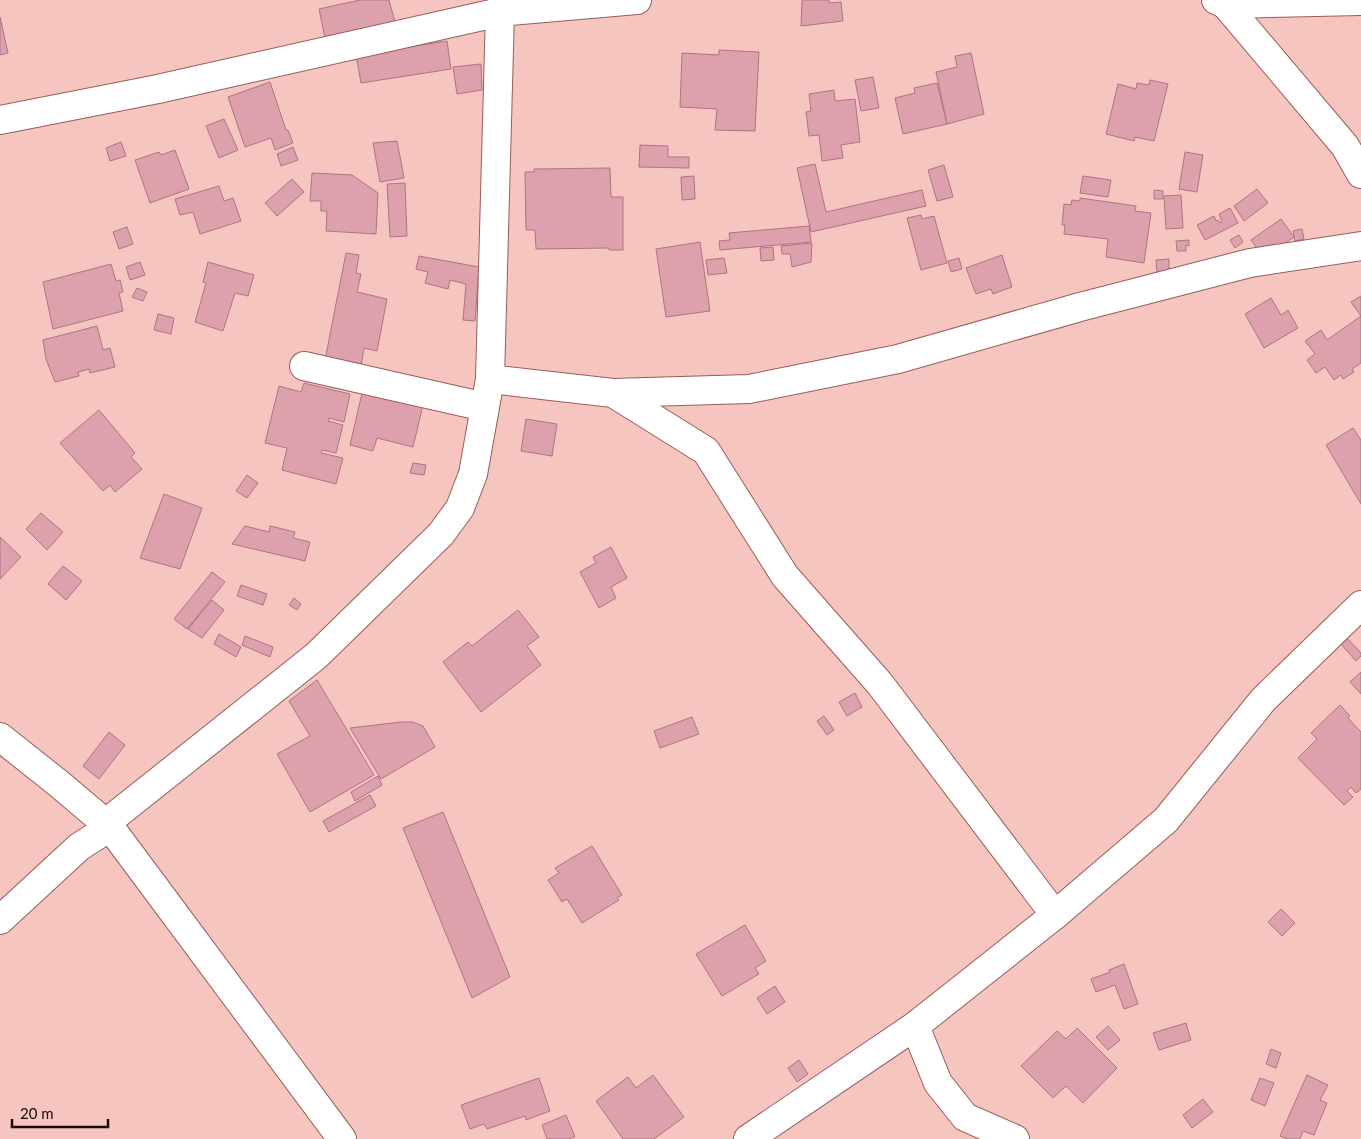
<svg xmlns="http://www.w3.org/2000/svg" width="1361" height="1139" font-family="Lato,sans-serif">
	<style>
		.building { fill: #dda1ae; stroke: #ad7481 }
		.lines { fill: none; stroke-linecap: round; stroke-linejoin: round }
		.minor-casing { stroke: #955e5a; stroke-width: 30 }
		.minor { stroke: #fff; stroke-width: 28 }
	</style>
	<rect width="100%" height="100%" fill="#f7c5c0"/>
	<g class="building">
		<polygon points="360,0 389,0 395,22 325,38 319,9"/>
		<polygon points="802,0 829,0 829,3 841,2 843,21 801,26"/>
		<polygon points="0,17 8,53 0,55"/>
		<polygon points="447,41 451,69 361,83 356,55"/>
		<polygon points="719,50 759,52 755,131 715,130 717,109 680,107 682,53 719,55"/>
		<polygon points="971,53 984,114 947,124 936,72 957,67 955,56"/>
		<polygon points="481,64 482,90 457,94 453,67"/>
		<polygon points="873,77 879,108 861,111 855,80"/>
		<polygon points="1150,80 1168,84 1154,141 1135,137 1134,141 1106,134 1118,84 1136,89 1137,83 1149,85"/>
		<polygon points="270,82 286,130 288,130 293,143 275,150 271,138 245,147 228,97"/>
		<polygon points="937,83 947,124 903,134 895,98 915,93 914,88"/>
		<polygon points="834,90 835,101 855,99 860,142 841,145 843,158 822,161 819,135 809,136 806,112 811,111 809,94"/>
		<polygon points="224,119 238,150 219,158 206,126"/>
		<polygon points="397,141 404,178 380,182 373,143"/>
		<polygon points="121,142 126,156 110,161 106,148"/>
		<polygon points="640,145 668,146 668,157 689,157 689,168 639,167"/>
		<polygon points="293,147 298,160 281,166 277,154"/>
		<polygon points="175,150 189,189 150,203 135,160 159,152 161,155"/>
		<polygon points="1185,152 1203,155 1197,192 1179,189"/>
		<polygon points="815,164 826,212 922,190 926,206 811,232 797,168"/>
		<polygon points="944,165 953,197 937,201 928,170"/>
		<polygon points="610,168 611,197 623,197 623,250 609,250 609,248 536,249 535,230 526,230 525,172 534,172 534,169"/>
		<polygon points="312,173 352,175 378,193 376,234 326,231 327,211 321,211 321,201 310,201"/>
		<polygon points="694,176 695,199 682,200 681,177"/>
		<polygon points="1083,176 1111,180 1108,197 1080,193"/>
		<polygon points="292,179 304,192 277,216 265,203"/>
		<polygon points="405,183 407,236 390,237 387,184"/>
		<polygon points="219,186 224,201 233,198 241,221 200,234 193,212 180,215 175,199"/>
		<polygon points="1257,189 1268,203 1244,221 1234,206"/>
		<polygon points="1154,190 1163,191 1163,199 1154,199"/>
		<polygon points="1181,195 1183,228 1166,229 1164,196"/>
		<polygon points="1080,198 1136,206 1135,211 1151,213 1144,263 1106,257 1108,239 1064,234 1065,225 1062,225 1064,204 1071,205 1072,200 1080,201"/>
		<polygon points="1230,208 1238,223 1205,240 1197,225 1214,216 1216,221 1218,220 1220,223 1222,222 1219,214"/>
		<polygon points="921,215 922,219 934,216 947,263 921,270 907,218"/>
		<polygon points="1281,219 1294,237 1264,258 1251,240"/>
		<polygon points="809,226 811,242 720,250 719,241 730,240 729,233"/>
		<polygon points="127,227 133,244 119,249 113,232"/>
		<polygon points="1302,229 1304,239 1295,241 1293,231"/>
		<polygon points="1239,235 1243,242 1235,248 1230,240"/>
		<polygon points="1189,240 1189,246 1186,245 1186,251 1177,251 1176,241"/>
		<polygon points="700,242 710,311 666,317 656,249"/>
		<polygon points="812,243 811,262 792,267 790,254 782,254 781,246"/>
		<polygon points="773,247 774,260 761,261 760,248"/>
		<polygon points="346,253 359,255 356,273 361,274 357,292 387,299 377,351 364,348 361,366 325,360"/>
		<polygon points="1002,255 1012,287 993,294 991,289 976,294 966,268"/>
		<polygon points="419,256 479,267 475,321 463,320 466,284 450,280 448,289 425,283 428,272 416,269"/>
		<polygon points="724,258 727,273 708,275 706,260"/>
		<polygon points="959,258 962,269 951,272 948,261"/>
		<polygon points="1169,259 1169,272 1157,273 1156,260"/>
		<polygon points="140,262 145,275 130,280 126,267"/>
		<polygon points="208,262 254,275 248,296 235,293 223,331 195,322 206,283 203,282"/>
		<polygon points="111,264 116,281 120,280 123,292 119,293 123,311 53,329 43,282"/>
		<polygon points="137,288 147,292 143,301 132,297"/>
		<polygon points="1361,296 1361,363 1352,369 1354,372 1343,379 1341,375 1334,380 1325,367 1316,373 1307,360 1315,354 1305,341 1321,330 1327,340 1361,316 1351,302"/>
		<polygon points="1271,298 1281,315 1288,310 1298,328 1264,348 1245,314"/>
		<polygon points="158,314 174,318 171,334 154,330"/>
		<polygon points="97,326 103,350 110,348 115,367 90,373 89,369 78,372 79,376 55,382 46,359 43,340"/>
		<polygon points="304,383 350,394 344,422 329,418 328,421 343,425 336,453 322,450 321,453 343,458 336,484 282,470 287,448 265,443 279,386 301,392"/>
		<polygon points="363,389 423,405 413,447 377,438 373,451 350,445"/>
		<polygon points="99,410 135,453 131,457 142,469 115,492 110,485 103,491 60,443"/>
		<polygon points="526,419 557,424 552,456 521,451"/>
		<polygon points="1353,428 1361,440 1361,504 1326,445"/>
		<polygon points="413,463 426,465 424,475 410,473"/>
		<polygon points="247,475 258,483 247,498 236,491"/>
		<polygon points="164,494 202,508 180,569 140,558"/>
		<polygon points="41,513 63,532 47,550 26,529"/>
		<polygon points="245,526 269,532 270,526 295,532 293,538 310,542 305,561 232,544"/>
		<polygon points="0,537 21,557 0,579"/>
		<polygon points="611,547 627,578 611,587 616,598 599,608 580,572 596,563 593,557"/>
		<polygon points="63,566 82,581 66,600 48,584"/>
		<polygon points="212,572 225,582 187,629 174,619"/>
		<polygon points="241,585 267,594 263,605 237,596"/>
		<polygon points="294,598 301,604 297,610 289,605"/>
		<polygon points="212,600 224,610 202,638 188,629"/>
		<polygon points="518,610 539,637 527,646 541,665 481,712 443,662 468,642 472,646"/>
		<polygon points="219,634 241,647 236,657 214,644"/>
		<polygon points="245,636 273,647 270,657 242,645"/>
		<polygon points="1346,637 1361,653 1361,656 1356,661 1340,643"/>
		<polygon points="1361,672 1361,694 1350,682"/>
		<polygon points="317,680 374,775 310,812 277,754 310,736 289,701"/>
		<polygon points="855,693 862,707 847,716 839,702"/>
		<polygon points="1340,705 1350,716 1348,718 1361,732 1361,789 1356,793 1351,787 1347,791 1353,797 1344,805 1298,758 1317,739 1311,733"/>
		<polygon points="824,716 834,730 827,735 817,721"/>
		<polygon points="692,717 699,734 660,748 654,731"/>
		<polygon points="401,722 413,722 423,726 435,747 381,779 350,728"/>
		<polygon points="109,732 125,745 99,779 83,766"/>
		<polygon points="378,776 382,785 355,801 351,792"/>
		<polygon points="370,795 376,806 329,832 323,821"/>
		<polygon points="443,812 510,977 472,998 403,828"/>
		<polygon points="592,846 622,895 617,898 619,900 582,923 567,899 562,902 548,880 559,873 555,868"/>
		<polygon points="1281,909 1295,923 1282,936 1268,922"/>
		<polygon points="745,925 766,961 755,968 759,974 722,996 696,954"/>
		<polygon points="1124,964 1138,1004 1124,1009 1115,985 1096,992 1091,979 1110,972 1109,970"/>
		<polygon points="775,986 785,1002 767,1014 757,998"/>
		<polygon points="1186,1023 1191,1040 1159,1050 1153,1033"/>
		<polygon points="1108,1026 1120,1040 1108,1050 1096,1037"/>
		<polygon points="1077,1028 1117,1068 1083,1103 1066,1086 1053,1098 1021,1066 1057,1031 1066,1039"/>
		<polygon points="1271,1049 1281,1053 1276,1068 1266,1064"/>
		<polygon points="799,1060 808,1074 797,1082 788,1068"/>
		<polygon points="653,1075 684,1117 654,1139 623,1139 596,1101 628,1077 636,1088"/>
		<polygon points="1307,1075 1328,1085 1320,1100 1327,1103 1314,1135 1303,1131 1300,1139 1288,1139 1280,1136"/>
		<polygon points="539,1078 550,1111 526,1120 525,1116 487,1129 484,1124 470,1129 461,1105"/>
		<polygon points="1260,1078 1274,1083 1265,1106 1251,1100"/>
		<polygon points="1203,1099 1213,1112 1192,1128 1183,1115"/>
		<polygon points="566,1115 575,1137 569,1139 547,1139 542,1125"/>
	</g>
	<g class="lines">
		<g class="minor-casing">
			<g id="minor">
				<polyline points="1216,0 1225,4 1361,1"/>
				<polyline points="1225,0 1225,4 1345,146 1361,174"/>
				<polyline points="0,120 158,89 500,12 637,0"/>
				<polyline points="304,366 485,407"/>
				<polyline points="490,379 613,393 749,389 898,359 1080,307 1250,263 1361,246"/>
				<polyline points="613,393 706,451 785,576 880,684 1055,915 915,1026 748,1139"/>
				<polyline points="0,737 58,783 110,827 342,1139"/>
				<polyline points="106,823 316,656 441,534 460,508 473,474 490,379 500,12 503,0"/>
				<polyline points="1055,915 1166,820 1263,700 1361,605"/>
				<polyline points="0,920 79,847 110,827"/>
				<polyline points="915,1026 938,1083 965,1117 1015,1139"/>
			</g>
		</g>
		<use href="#minor" class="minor"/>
	</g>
	<path d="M12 1119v8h96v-8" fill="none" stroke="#1a0606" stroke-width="2.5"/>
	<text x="20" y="1119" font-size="15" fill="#1a0606" stroke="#f7c5c0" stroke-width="4" paint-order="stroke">20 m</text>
</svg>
